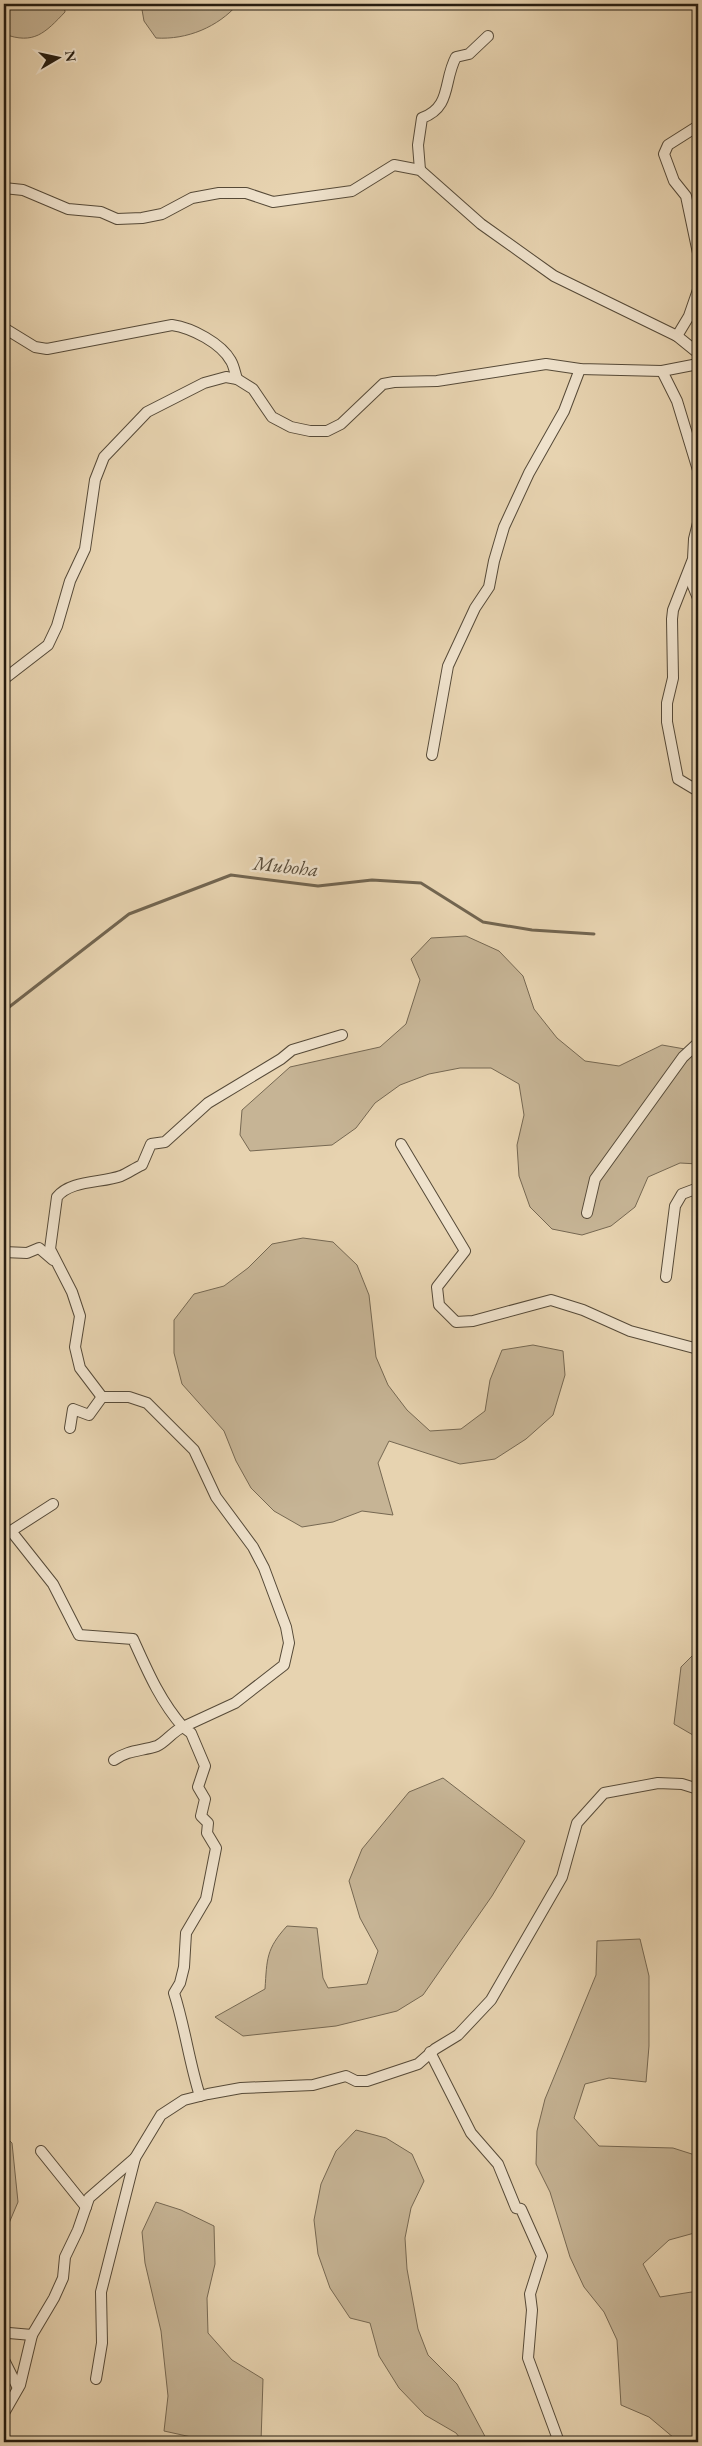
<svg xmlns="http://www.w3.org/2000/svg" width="702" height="2446" font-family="'EB Garamond',serif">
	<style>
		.green { fill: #c6b495; stroke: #766852 }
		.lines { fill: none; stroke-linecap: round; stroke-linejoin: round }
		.stream { stroke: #726550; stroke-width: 3 }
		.minor-casing { stroke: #564a38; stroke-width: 12 }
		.minor { stroke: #efe2cc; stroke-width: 10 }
		.labels { text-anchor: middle; stroke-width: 5; stroke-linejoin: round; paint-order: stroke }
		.water-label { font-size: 20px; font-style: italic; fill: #584c3a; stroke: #efe2cc }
	</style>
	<rect width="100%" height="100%" fill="#e7d3b0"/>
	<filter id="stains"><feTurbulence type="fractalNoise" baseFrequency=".004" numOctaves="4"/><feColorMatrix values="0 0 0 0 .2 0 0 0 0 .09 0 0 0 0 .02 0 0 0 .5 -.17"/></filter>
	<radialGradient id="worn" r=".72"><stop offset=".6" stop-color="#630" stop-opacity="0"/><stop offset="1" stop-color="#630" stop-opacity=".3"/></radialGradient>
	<g class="green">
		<path d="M4,4h60l1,8c-20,21 -31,33 -61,22z"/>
		<path d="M141,4h97c-20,23 -51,36 -82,34l-12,-17z"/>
		<polygon points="466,936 499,951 523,976 534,1009 557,1038 585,1061 619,1066 662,1045 696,1051 698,1058 698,1164 680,1163 648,1177 635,1207 611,1226 582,1235 552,1229 530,1207 519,1176 517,1145 524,1115 519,1084 491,1068 460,1068 429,1074 400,1085 375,1103 356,1128 332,1145 250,1151 240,1135 242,1110 290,1067 380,1047 406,1024 420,980 411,959 431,938"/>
		<polygon points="303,1238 333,1242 357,1265 369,1295 376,1357 388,1385 407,1410 430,1431 461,1429 485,1411 490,1380 502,1350 533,1345 563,1351 565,1375 553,1415 526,1439 495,1459 460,1464 389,1441 378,1463 393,1515 362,1511 333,1522 302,1527 274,1511 251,1488 236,1461 224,1431 182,1384 174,1353 174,1320 194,1294 224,1286 248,1268 272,1244"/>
		<polygon points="698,1650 698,1738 674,1724 681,1667"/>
		<path d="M443,1778l82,63 -33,55 -69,99 -26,16 -61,15 -93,10 -28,-19 50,-28c2,-30 1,-40 22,-63l30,2 6,50 5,10 39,-4 11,-33 -18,-33 -11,-37 13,-32 47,-57z"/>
		<polygon points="640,1939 649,1976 649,2046 646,2082 609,2078 585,2084 574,2118 599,2146 673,2148 698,2156 698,2232 669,2240 643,2264 660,2297 698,2291 698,2442 675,2442 674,2438 649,2417 621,2405 617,2340 604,2312 584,2287 570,2257 550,2192 536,2164 537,2131 545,2099 596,1975 597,1941"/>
		<polygon points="356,2130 386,2138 412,2154 424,2181 411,2208 405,2238 407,2269 418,2329 428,2355 457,2384 488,2442 463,2442 456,2433 425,2415 399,2388 379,2356 370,2323 350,2318 330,2288 318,2254 314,2220 321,2184 336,2151"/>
		<polygon points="4,2135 12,2143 18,2202 4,2235"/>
		<polygon points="156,2202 181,2210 214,2226 215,2264 207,2298 208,2333 232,2360 263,2379 261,2442 214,2442 164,2431 168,2396 161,2331 145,2263 142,2232"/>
	</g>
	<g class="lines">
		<polyline class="stream" points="4,1011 129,914 231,875 318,886 372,880 421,883 483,922 532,930 594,934"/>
		<g class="minor-casing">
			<g id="minor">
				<polyline points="698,126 668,145 664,154 674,181 686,196 698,253"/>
				<path d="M420,170l-2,-25 4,-27c30,-11 21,-37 34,-61l13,-3 19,-18"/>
				<polyline points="4,188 23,190 68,209 101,212 117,219 142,218 162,214 192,198 219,193 246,193 273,202 352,191 394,165 420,170 481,224 554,276 677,336 698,353"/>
				<path d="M4,328l31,19 12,2 125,-24c20,3 49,18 59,36 3,5 4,12 6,18"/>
				<polyline points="677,336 689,316 698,290"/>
				<polyline points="662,371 677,401 698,470"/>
				<polyline points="698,523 694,539 693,559 673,610 672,619 673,678 667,703 667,722 678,779 698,791"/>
				<polyline points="690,570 693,586 698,598"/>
				<polyline points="4,679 48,645 57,626 70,581 85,549 95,480 104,457 147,412 204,383 226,377 237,379 253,389 272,417 291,427 310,431 327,431 341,424 383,384 394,382 437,381 546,364 580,369 662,371 698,364"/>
				<polyline points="432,755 448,666 475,608 489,587 494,561 504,527 529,473 564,411 580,369"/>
				<polyline points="401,1144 465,1251 437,1287 439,1305 456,1322 473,1321 551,1300 583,1310 630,1331 698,1349"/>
				<polyline points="587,1213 595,1179 683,1057 698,1043"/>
				<polyline points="4,1252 27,1253 39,1248 53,1260"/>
				<polyline points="666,1277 675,1206 682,1194 698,1188"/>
				<path d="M102,1397l-22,-29 -5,-21 5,-31 -8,-24 -22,-43 7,-52c13,-17 45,-14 64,-21 7,-3 14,-8 21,-11l9,-21 14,-2 43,-39 73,-44 11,-9 50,-15"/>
				<path d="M70,1428l3,-19 16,6 13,-18h27l18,6 47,47 22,47 37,50 11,21 22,59 3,16 -5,22 -49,38 -52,24 8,6 14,33 -7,21 7,12 -4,17 7,7 -1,10 9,15 -10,51 -20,34 -2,34 -4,16 -6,10c11,34 15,69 26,103"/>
				<path d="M53,1504l-42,27 42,53 26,51 54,4c14,31 27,62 50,88 -10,4 -17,15 -26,19 -15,5 -29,4 -43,14"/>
				<polyline points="430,2052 471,2133 498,2164 516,2208 521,2209 542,2256 530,2294 532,2310 528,2358 559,2442"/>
				<polyline points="41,2151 86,2207"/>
				<polyline points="9,2333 32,2335"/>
				<polyline points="4,2360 18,2388"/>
				<polyline points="96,2379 102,2343 101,2292 135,2158"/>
				<polyline points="4,2413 20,2385 32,2335 54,2298 63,2278 65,2257 78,2230 89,2198 135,2158 161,2115 184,2100 208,2094 241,2088 313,2085 346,2076 356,2081 367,2081 418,2064 435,2049 458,2035 491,2000 562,1877 577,1823 604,1793 658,1783 682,1784 698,1789"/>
			</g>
		</g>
		<use href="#minor" class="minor"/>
	</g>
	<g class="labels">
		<g class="water-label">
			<text transform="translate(286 866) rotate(6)" y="7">Muboha</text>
		</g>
	</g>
	<rect width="702" height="2446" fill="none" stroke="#e7d3b0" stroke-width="20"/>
	<rect x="5" y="5" width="692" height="2436" fill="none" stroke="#251c10" stroke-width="2.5"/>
	<rect x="10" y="10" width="682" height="2426" fill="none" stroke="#251c10"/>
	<g transform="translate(58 58) rotate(81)" stroke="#efe2cc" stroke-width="4" paint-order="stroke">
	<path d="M0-4L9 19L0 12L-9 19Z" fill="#251c10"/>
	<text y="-8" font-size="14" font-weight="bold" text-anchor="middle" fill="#251c10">N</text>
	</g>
	<rect width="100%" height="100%" filter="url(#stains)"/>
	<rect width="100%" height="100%" fill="url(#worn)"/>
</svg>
